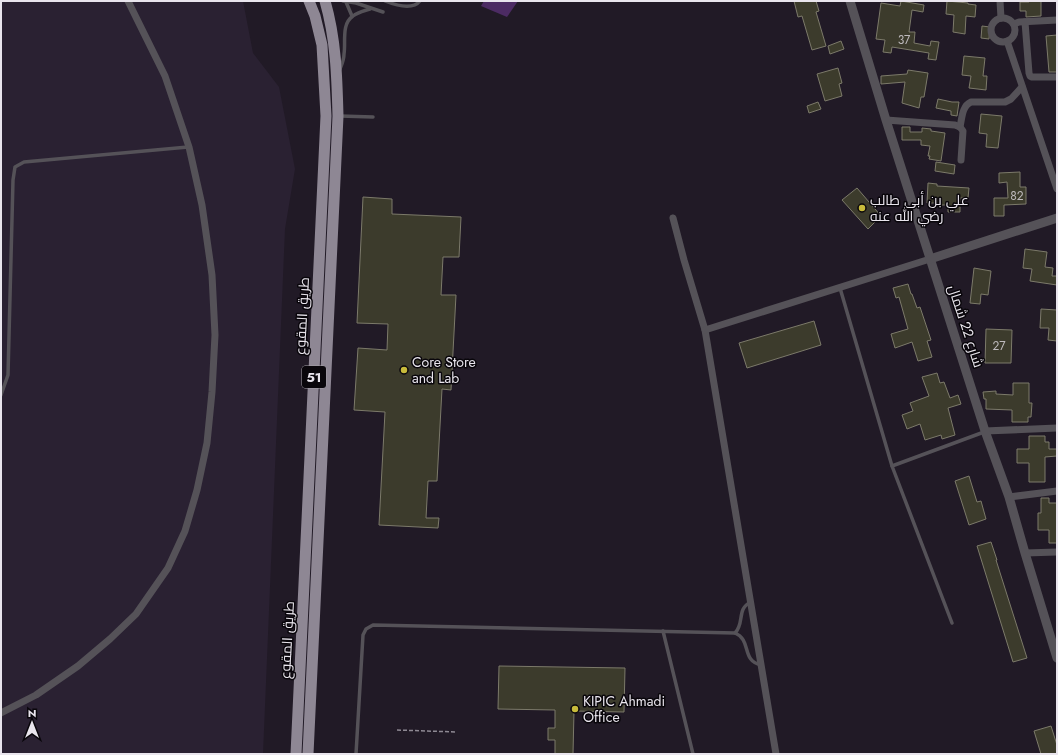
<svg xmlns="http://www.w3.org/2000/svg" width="1058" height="755" font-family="Jost,Cairo,sans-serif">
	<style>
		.built { fill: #2a2132 }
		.green { fill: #4c2b63 }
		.building { fill: #3c3b2c; stroke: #7c7a6a }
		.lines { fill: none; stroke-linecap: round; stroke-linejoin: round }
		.path { stroke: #8e8993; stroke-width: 1.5; stroke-dasharray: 4 2; stroke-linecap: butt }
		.service { stroke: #555258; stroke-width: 3.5 }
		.minor { stroke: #555258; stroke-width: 7 }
		.tertiary { stroke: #555258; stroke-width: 9 }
		.primary { stroke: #8e8794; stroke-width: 11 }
		.poi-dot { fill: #c8bb3b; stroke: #09060b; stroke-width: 1.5 }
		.labels { text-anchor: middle; stroke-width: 3; stroke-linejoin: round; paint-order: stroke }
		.number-label { font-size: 12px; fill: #bebabd }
		.shield { fill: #09060b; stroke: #a6a2a9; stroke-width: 1 }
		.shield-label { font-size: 13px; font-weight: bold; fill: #e9e5ed }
		.poi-label { font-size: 14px; fill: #e9e5ed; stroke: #09060b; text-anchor: start }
		.street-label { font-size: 14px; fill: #e9e5ed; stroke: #09060b }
	</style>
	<rect width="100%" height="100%" fill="#211a26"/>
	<polygon class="built" points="1,1 243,1 253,53 279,87 295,169 285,229 263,754 1,754"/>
	<polygon class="green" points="484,1 518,1 507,17 481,6"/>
	<g class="building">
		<polygon points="794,1 816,1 819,11 816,12 826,46 812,50 802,16 798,17"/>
		<polygon points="901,1 924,5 923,12 912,10 909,32 915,32 914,43 930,46 931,41 939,42 936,60 928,59 929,53 892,47 891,53 883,52 885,40 876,39 881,3 900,6"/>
		<polygon points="947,1 968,3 968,4 976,5 975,17 966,16 965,34 953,32 954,15 946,14"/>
		<polygon points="1029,1 1041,1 1041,16 1026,17 1026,11 1020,11 1020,2 1029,2"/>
		<polygon points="982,26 990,27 989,39 981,38"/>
		<polygon points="1057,35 1057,72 1049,72 1046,36"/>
		<polygon points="841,41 844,49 830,54 828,46"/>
		<polygon points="964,56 985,58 983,76 987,76 986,90 969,88 971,76 962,75"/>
		<polygon points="838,68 842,83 839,84 842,96 825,101 817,74"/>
		<polygon points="908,70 928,73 924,97 921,97 919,108 902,103 905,82 881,84 881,76 907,74"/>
		<polygon points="938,99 952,102 959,102 957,116 951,115 951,111 936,108"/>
		<polygon points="818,102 821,109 809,113 807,106"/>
		<polygon points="981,114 1002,116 998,148 986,147 987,134 979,133"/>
		<polygon points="902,127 910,127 910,132 922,132 922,128 931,129 931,131 945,133 941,161 929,159 930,156 928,156 930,146 921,145 921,140 902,140"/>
		<polygon points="936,162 955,165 954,174 935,171"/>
		<polygon points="1020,172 1020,187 1026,187 1026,204 1004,205 1004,216 994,216 994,198 1008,198 1007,182 999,183 999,173"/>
		<polygon points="928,183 937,184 937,186 969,188 968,198 960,198 960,212 948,212 948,205 939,205 939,203 927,203"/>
		<polygon points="857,188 881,216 868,229 842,200"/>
		<polygon points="363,197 392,199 392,214 461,217 459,257 443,257 441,295 456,295 451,390 442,389 437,481 428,481 426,518 439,518 438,528 379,525 385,412 354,410 358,348 387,350 388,324 357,323"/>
		<polygon points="1025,249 1047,252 1045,267 1053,268 1052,276 1057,276 1057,285 1030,281 1032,269 1023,268"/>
		<polygon points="974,268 991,271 988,295 981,294 980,304 970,303"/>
		<polygon points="908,284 911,294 912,294 917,308 920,307 931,340 927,341 932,357 918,361 912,342 895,348 891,334 908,329 899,297 896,298 893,288"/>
		<polygon points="1041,309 1057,310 1057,341 1048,340 1049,328 1040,328"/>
		<polygon points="814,321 821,345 747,368 739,343"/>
		<polygon points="986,329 1012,330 1011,363 985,363"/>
		<polygon points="937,373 940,383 944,382 950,398 958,395 961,404 948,408 955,435 942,439 941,435 925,440 920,424 907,429 902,415 913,411 910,403 929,396 922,377"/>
		<polygon points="1013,383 1029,383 1029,403 1032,403 1031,417 1028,417 1028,422 1012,422 1012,410 986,409 986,399 984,399 983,392 996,391 996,394 1013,395"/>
		<polygon points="1029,436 1045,436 1045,442 1049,442 1049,449 1057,449 1057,456 1045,457 1045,482 1029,482 1029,463 1017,463 1017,449 1029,449"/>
		<polygon points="969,476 977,502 981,501 986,519 969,525 955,481"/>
		<polygon points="1041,498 1049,498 1049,503 1057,503 1057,543 1049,543 1049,530 1038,530 1038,513 1041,513"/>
		<polygon points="991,542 997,560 996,560 1027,658 1013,662 977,546"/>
		<polygon points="499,666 625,668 624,712 574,711 573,754 555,754 555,740 548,740 548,728 555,728 555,710 498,709"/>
		<polygon points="1051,726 1057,745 1057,754 1041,754 1034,731"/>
	</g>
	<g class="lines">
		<polyline class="path" points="397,730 457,732"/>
		<g class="service">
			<polyline points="343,1 356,3 383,12"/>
			<path d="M385,1c10,4 27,10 35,0"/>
			<polyline points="346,2 352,16"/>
			<path d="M340,69c2,-5 4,-9 4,-15 2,-12 -3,-30 9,-38 5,-4 11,-5 17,-7"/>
			<polyline points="340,116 373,117"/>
			<polyline points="840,288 892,466 952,623"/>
			<polyline points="1,395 8,375 13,180 15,167 24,162 188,147"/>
			<polyline points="892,466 984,432"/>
			<polyline points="663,631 693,754"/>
			<path d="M735,633c10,-10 1,-24 16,-31"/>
			<path d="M356,754l7,-119 3,-6 7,-4 362,8c17,7 6,28 26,32"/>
		</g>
		<g class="minor">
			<polyline points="1000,1 1001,18"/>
			<circle cx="1003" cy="30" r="12"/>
			<polyline points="1025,22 1029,73 1030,76 1032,77 1057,77"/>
			<polyline points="1014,24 1019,22 1057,20"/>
			<polyline points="1007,41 1057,189"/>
			<polyline points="886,120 955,125 960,127 963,131 961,160"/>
			<path d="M960,127c2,-9 2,-21 11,-25h34l6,-3 11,-12"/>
			<polyline points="673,218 684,260 705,330 776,754"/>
			<polyline points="705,330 930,259"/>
			<polyline points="985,431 1057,428"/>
			<polyline points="1009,497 1057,491"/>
			<polyline points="1025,553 1057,552"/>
			<polyline points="1,713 36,695 78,666 110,639 136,614 168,568 185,531 197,490 207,443 212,392 215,335 212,275 202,205 189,147 165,76 128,1"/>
		</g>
		<g class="tertiary">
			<polyline points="850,1 886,120 985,431 1009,497 1025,553 1057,658"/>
			<polyline points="930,259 1057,218"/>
		</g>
		<g class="primary">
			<polyline points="296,754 326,116 322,45 315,16 309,1"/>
			<path d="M308,754l30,-638c-1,-39 -2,-77 -13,-115"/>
		</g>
	</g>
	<g class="poi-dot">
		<circle cx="862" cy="208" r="4"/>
		<circle cx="404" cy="370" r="4"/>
		<circle cx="575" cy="709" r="4"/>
	</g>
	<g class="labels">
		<g class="number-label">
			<text x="904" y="44">37</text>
			<text x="1017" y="200">82</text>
			<text x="999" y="350">27</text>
		</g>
		<rect class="shield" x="302" y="366" width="24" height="22" rx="3"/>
		<g class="shield-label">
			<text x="314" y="382">51</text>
		</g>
		<g class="poi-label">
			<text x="870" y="205">علي بن أبي طالب<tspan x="870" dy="16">رضي الله عنه</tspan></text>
			<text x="412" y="367">Core Store<tspan x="412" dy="16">and Lab</tspan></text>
			<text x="583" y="706">KIPIC Ahmadi<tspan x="583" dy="16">Office</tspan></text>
		</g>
		<g class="street-label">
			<text transform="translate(302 316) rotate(-87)" y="5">طريق المقوع</text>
			<text transform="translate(966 326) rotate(72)" y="5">شارع 22 شمال</text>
			<text transform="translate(287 640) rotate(-87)" y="5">طريق المقوع</text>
		</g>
	</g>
	<rect width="1058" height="755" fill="none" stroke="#e9e5ed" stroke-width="4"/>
	<g transform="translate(32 723)" stroke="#09060b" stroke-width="3" paint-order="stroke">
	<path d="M0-3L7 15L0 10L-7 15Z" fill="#e9e5ed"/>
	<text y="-6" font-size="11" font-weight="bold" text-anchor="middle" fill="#e9e5ed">N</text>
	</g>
</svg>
